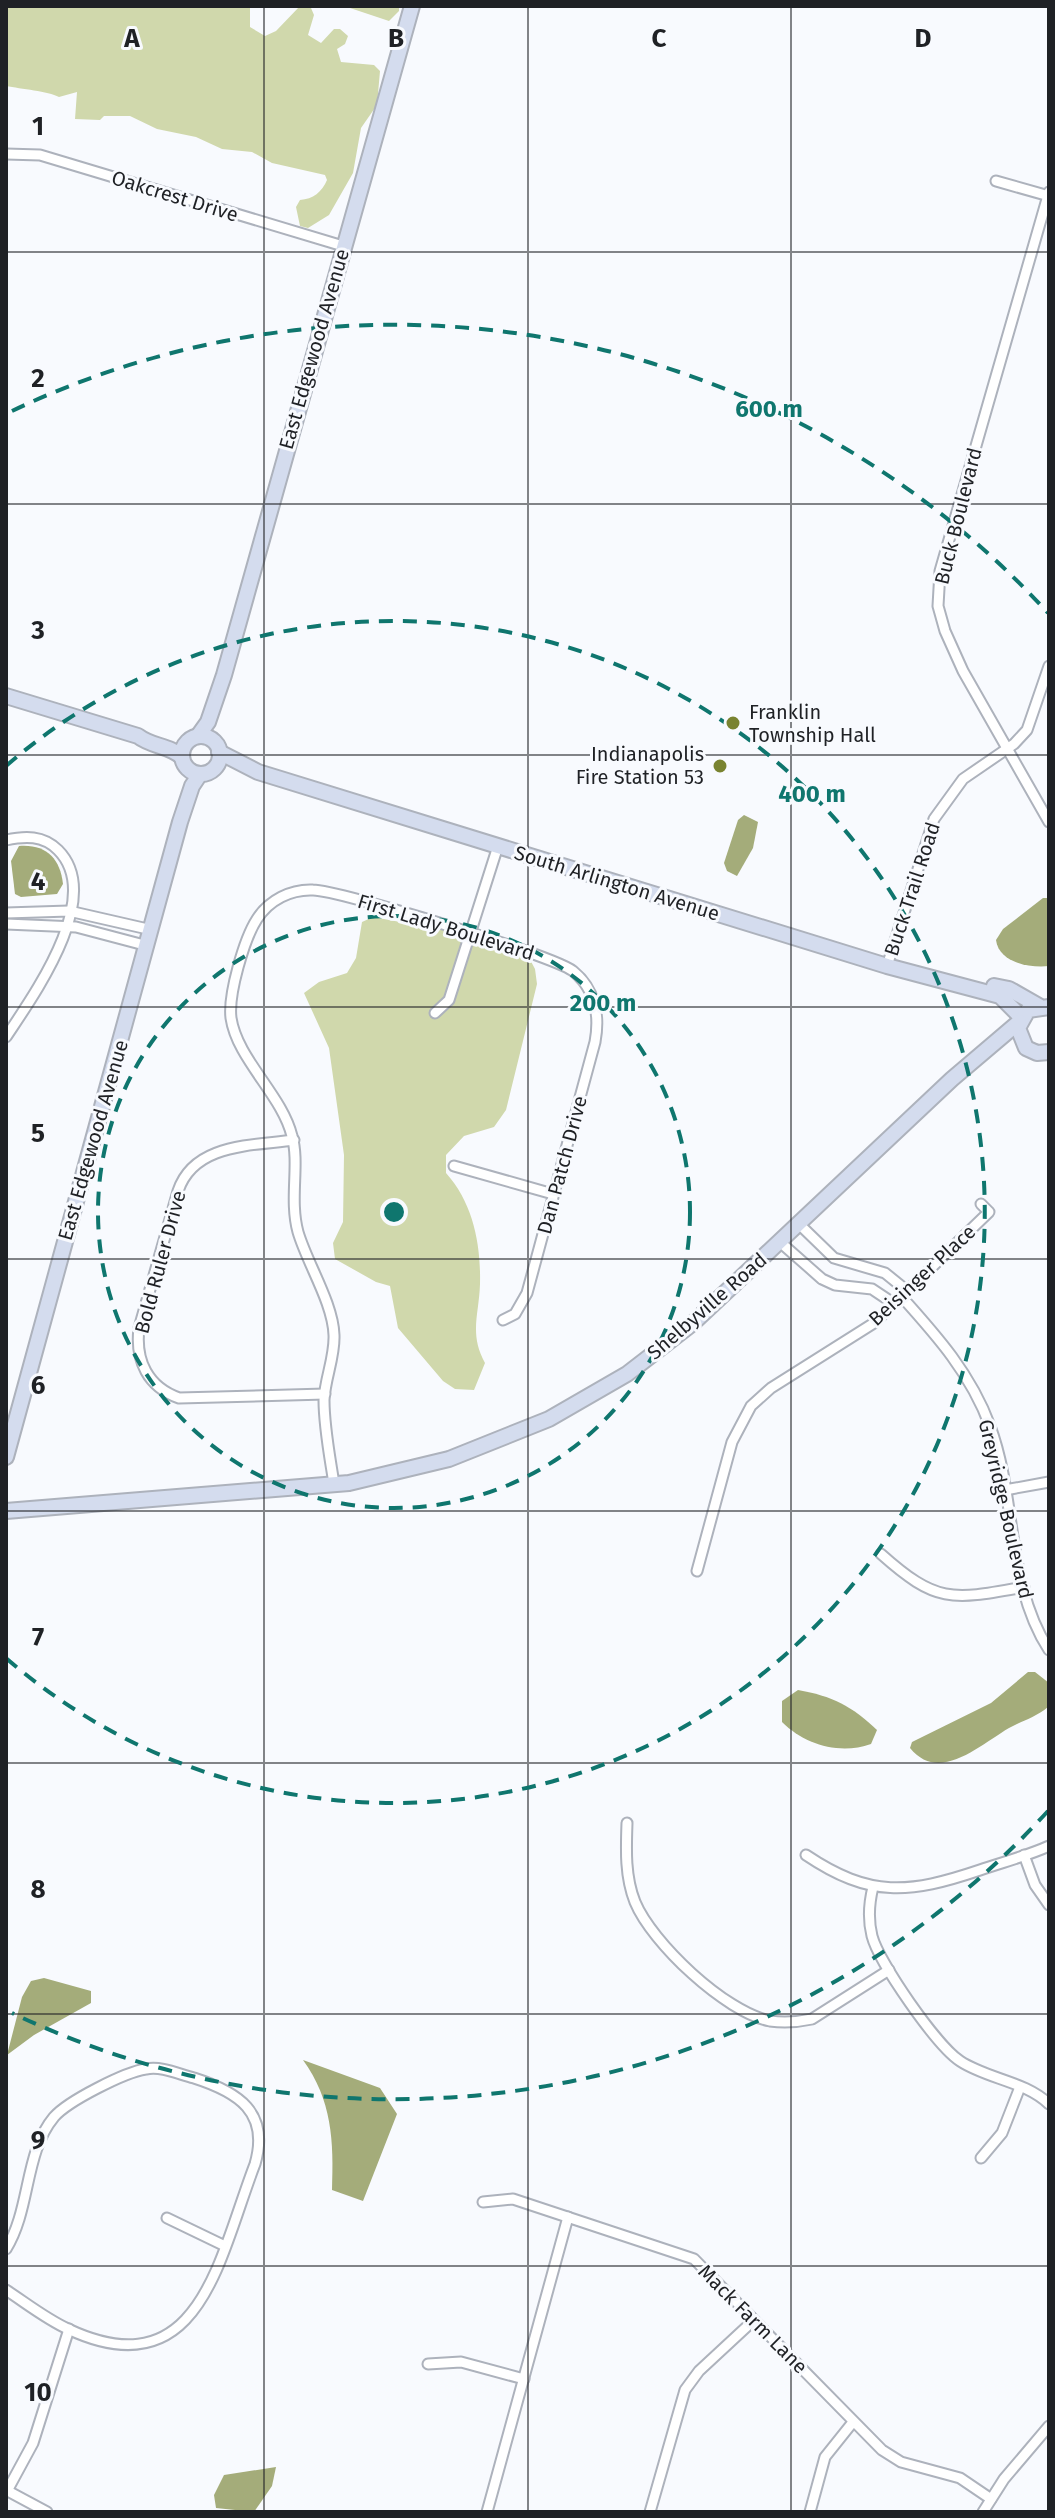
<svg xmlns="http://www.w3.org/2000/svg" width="1055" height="2518" font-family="'Fira Sans',sans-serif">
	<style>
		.green { fill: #d0d8ac }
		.water { fill: #a4ac7a }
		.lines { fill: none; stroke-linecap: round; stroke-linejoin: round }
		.street-casing { stroke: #adb2bc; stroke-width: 13 }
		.secondary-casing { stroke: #adb2bc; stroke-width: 18 }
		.street { stroke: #fff; stroke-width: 9 }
		.secondary { stroke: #d4dcee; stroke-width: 14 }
		.grid { fill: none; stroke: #1f2125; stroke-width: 2; stroke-opacity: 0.55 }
		.ring { fill: none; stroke: #0f766e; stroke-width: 4; stroke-dasharray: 14 10 }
		.poi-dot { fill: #798330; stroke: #f8fafe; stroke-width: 3 }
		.labels { text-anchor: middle; stroke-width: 6; stroke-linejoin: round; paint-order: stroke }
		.street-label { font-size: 20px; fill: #1f2125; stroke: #f8fafe }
		.poi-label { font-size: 20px; fill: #1f2125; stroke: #f8fafe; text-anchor: start }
		.grid-label { font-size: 26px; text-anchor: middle; font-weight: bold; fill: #1f2125; stroke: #f8fafe; stroke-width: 6; stroke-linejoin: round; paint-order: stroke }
		.centre { fill: #0f766e; stroke: #f8fafe; stroke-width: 4 }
		.ring-label { font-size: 24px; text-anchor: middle; font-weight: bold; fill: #0f766e; stroke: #f8fafe; stroke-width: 6; stroke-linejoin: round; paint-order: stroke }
	</style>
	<rect width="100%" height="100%" fill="#f8fafe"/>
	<g class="green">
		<path d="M6,6h244v21l15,9 11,-5 24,-25 11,2 3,7 -6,20 13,8 13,-14h6l8,7 -3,8 -8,5 4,13 33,3 6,6 -3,34 -16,23 -8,45 -24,42 -21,13 -8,-2 -4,-19 4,-7c13,-1 22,-8 27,-20l-2,-5 -53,-12 -20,-11 -30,-3 -26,-12 -39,-8 -27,-13h-26l-4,4 -25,-1 2,-27 -18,5c-11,-6 -38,-8 -53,-11z"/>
		<polygon points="344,6 399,6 399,11 389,21"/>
		<path d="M373,917l98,18 55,17 9,17 2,15 -31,126 -12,17 -30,9 -18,19v18c27,30 35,71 34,111 -1,31 -11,50 5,79l-11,27 -19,-1 -12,-8 -45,-53 -8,-42 -14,-4 -41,-23 -2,-16 10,-21 1,-67 -15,-107 -25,-55 15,-11 28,-9 9,-15 6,-36z"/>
	</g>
	<g class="water">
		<polygon points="744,815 758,822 753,848 737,876 727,871 724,863 738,820"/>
		<path d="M19,846c27,-2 41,12 44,38l-6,10 -36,3 -6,-3 -4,-33z"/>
		<path d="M1043,898h6v68c-19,2 -50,-3 -53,-26l7,-11z"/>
		<path d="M1028,1672h7l14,11 -1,24c-12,10 -26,14 -39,21 -29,17 -70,56 -99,20l2,-6 79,-39z"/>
		<path d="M798,1690c34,6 54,16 79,40l-6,14c-31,11 -66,1 -89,-22v-21z"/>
		<polygon points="44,1978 91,1991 91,2003 34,2035 7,2055 22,1997 31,1981"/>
		<path d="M303,2060l77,28 17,26 -34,87 -31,-11c2,-49 0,-90 -29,-130z"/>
		<polygon points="276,2467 272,2486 254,2512 216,2508 214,2495 224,2475"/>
	</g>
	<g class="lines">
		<g class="street-casing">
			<g id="street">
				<polyline points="6,154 40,155 343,246"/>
				<polyline points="996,181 1049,196"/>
				<polyline points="1049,192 940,571 938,606 945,631 963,671 1049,822"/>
				<path d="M6,840c19,-4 37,-5 52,10 47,47 -25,146 -52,187"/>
				<polyline points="6,913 69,911 152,930"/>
				<polyline points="6,924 76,927 148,946"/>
				<polyline points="887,966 934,819 963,779 1014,744 1027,730 1049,666"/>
				<polyline points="435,1013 449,1000 498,846"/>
				<path d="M294,1140c-42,6 -100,3 -116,51l-39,137c-4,33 9,59 40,70l146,-4"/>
				<polyline points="454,1166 553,1194"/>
				<polyline points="799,1224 834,1258 885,1273 906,1290"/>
				<polyline points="780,1242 822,1279 835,1285 872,1289 893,1303"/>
				<path d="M901,1296c36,40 70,78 89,130 27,72 16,158 59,224"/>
				<path d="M334,1484c-4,-27 -10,-56 -10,-84 1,-22 11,-43 10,-65 -1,-32 -27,-72 -36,-103 -9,-33 2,-68 -6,-96 -10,-41 -55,-77 -61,-118 -3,-23 13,-79 26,-99 12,-19 34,-30 56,-29 26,0 241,66 260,81 22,18 27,44 22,71l-68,251 -12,21 -12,6"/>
				<polyline points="1005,1490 1049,1482"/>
				<path d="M881,1554c56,50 71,46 143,33"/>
				<polyline points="697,1571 732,1442 751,1406 771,1388 874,1323 989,1212 981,1204"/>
				<path d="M627,1823c-1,27 -2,54 8,79 17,41 90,110 135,119 14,2 28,1 42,-2l77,-49"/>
				<path d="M806,1855c64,43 103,39 174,15 23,-8 47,-14 69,-24"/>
				<polyline points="1024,1855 1035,1885 1049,1905"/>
				<path d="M873,1887c-4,16 -5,33 -1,49 7,27 65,110 88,125 27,18 65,20 89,43"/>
				<polyline points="981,2158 1002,2133 1020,2087"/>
				<polyline points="483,2202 513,2199 694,2259 882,2450 901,2462 960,2478 991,2499"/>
				<polyline points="167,2218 223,2245"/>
				<path d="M6,2249c25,-40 18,-96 48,-132 14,-16 71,-45 92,-48 16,-3 32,5 48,9 44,14 76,34 61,86 -36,93 -55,227 -187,165 -22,-10 -42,-26 -62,-39"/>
				<polyline points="428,2364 461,2362 524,2379"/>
				<polyline points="6,2490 47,2512"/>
				<polyline points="7,2491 33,2443 69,2329"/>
				<polyline points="487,2512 568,2217"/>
				<polyline points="650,2512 685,2390 699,2371 754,2320"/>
				<polyline points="810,2512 825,2457 853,2422"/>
				<polyline points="983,2512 1004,2479 1049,2426"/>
			</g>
		</g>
		<g class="secondary-casing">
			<g id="secondary">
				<path d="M6,696l132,40c14,11 31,9 44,21"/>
				<polyline points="198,736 208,722 224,675 412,6"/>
				<circle cx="201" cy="755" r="19"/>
				<polyline points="219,752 258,772 887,966 1000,996 1021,1017"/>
				<polyline points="994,986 1009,989 1039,1006"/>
				<polyline points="1049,1007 1028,1010 1018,1028 1026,1048 1037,1053 1049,1052"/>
				<polyline points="6,1457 180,822 192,786 200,774"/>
				<polyline points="6,1511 349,1483 449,1459 549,1419 627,1374 693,1323 952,1079 1019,1022"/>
			</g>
		</g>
		<use href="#street" class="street"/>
		<use href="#secondary" class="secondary"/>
	</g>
	<path class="grid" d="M264,6v2506M528,6v2506M791,6v2506M6,252h1043M6,504h1043M6,755h1043M6,1007h1043M6,1259h1043M6,1511h1043M6,1763h1043M6,2014h1043M6,2266h1043"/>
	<g class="ring">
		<circle cx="394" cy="1212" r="296"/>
		<path d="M6 766A591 591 0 1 1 6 1658"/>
		<path d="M1048 1811A887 887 0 0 1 12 2013M12 411A887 887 0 0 1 1048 613"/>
	</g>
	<g class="poi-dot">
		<circle cx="733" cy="723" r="8"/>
		<circle cx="720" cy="766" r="8"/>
	</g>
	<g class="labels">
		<g class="street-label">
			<text transform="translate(175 196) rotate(17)" y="7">Oakcrest Drive</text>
			<text transform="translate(314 349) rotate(-74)" y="7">East Edgewood Avenue</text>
			<text transform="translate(958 516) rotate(-76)" y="7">Buck Boulevard</text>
			<text transform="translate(617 883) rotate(17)" y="7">South Arlington Avenue</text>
			<text transform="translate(912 889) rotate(-72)" y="7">Buck Trail Road</text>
			<text transform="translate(446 927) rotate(17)" y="7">First Lady Boulevard</text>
			<text transform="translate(93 1140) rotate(-74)" y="7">East Edgewood Avenue</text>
			<text transform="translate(562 1165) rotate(-75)" y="7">Dan Patch Drive</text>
			<text transform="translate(160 1262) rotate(-75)" y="7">Bold Ruler Drive</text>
			<text transform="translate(922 1275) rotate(-43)" y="7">Beisinger Place</text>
			<text transform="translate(707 1306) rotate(-41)" y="7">Shelbyville Road</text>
			<text transform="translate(1006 1509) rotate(77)" y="7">Greyridge Boulevard</text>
			<text transform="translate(753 2319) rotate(45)" y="7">Mack Farm Lane</text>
		</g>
		<g class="poi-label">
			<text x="749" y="719">Franklin<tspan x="749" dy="23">Township Hall</tspan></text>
			<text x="704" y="761" text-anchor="end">Indianapolis<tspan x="704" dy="23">Fire Station 53</tspan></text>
		</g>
	</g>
	<g class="grid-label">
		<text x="132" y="47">A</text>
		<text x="396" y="47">B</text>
		<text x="659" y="47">C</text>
		<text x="923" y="47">D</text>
		<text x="38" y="135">1</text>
		<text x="38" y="387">2</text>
		<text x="38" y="639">3</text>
		<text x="38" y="890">4</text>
		<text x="38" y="1142">5</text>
		<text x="38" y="1394">6</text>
		<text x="38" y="1646">7</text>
		<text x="38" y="1898">8</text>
		<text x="38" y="2149">9</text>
		<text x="38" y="2401">10</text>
	</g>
	<circle cx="394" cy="1212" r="12" class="centre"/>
	<g class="ring-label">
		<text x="769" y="417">600 m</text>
		<text x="812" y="802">400 m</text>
		<text x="603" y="1011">200 m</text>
	</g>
	<rect width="1055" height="2518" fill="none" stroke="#1f2125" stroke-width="16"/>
</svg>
